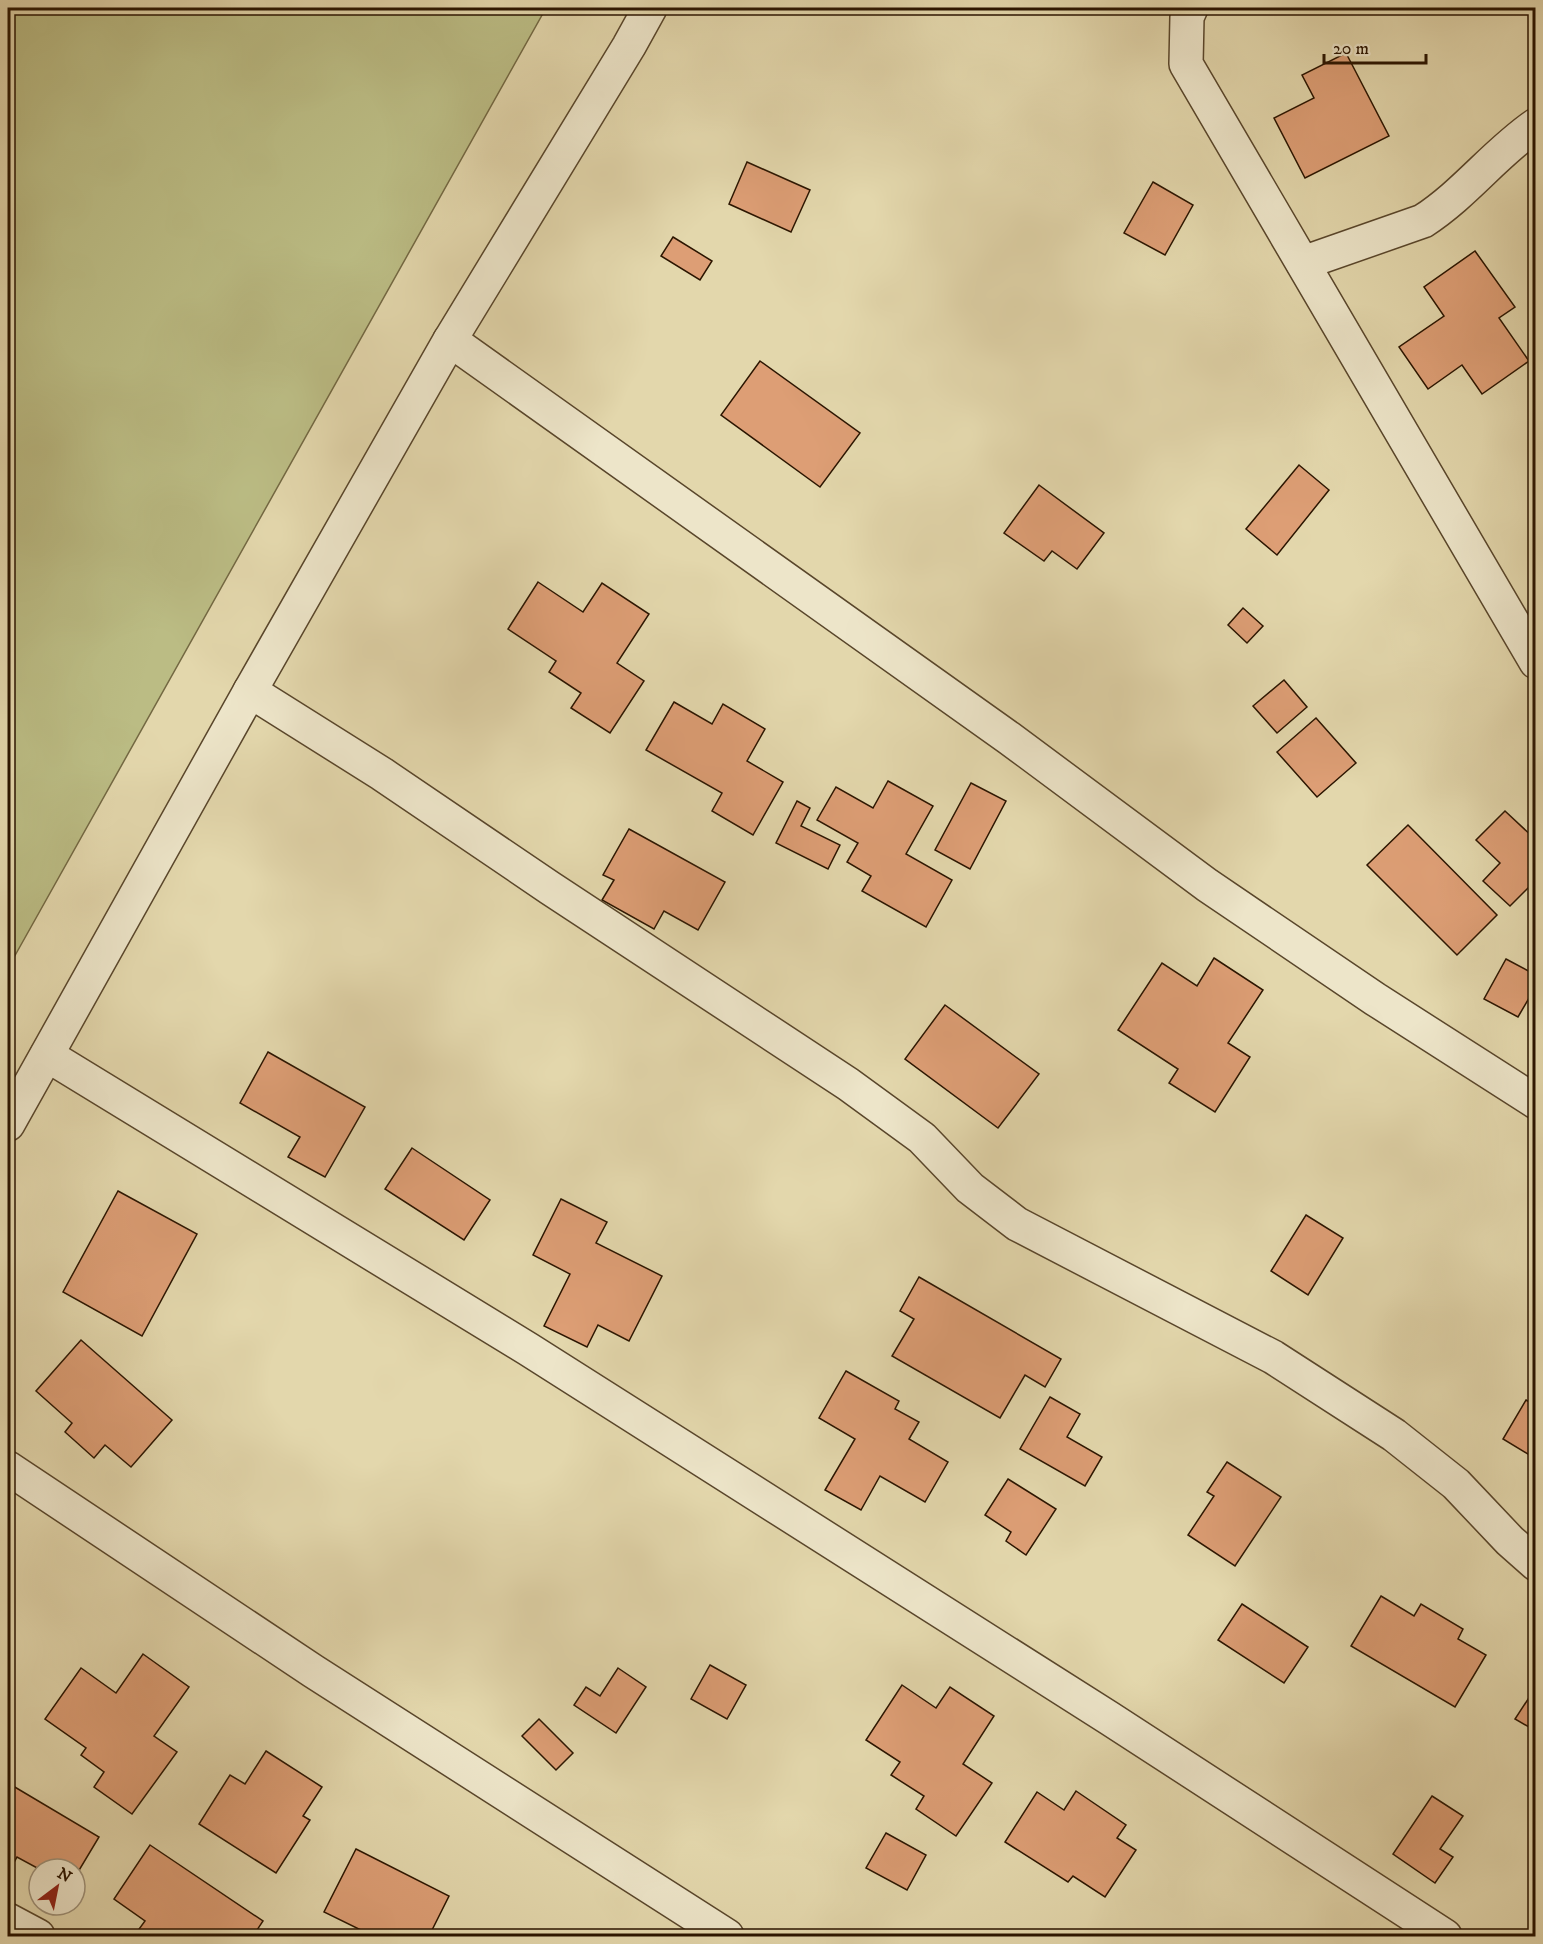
<svg xmlns="http://www.w3.org/2000/svg" width="1543" height="1944" font-family="'IM FELL DW Pica',serif">
	<style>
		.green { fill: #bbbc84; stroke: #736842; stroke-width: 1.5 }
		.building { fill: #dd9e75; stroke: #2b1500; stroke-width: 1.5 }
		.lines { fill: none; stroke-linecap: round; stroke-linejoin: round }
		.minor-casing { stroke: #59462b; stroke-width: 36 }
		.minor { stroke: #ede5c9; stroke-width: 33 }
	</style>
	<rect width="100%" height="100%" fill="#e3d7ac"/>
	<filter id="stains"><feTurbulence type="fractalNoise" baseFrequency=".00333" numOctaves="4"/><feColorMatrix values="0 0 0 0 .2 0 0 0 0 .09 0 0 0 0 .02 0 0 0 .5 -.17"/></filter>
	<radialGradient id="worn" r=".72"><stop offset=".6" stop-color="#630" stop-opacity="0"/><stop offset="1" stop-color="#630" stop-opacity=".3"/></radialGradient>
	<polygon class="green" points="8,8 546,8 8,968"/>
	<g class="building">
		<polygon points="1346,53 1389,136 1305,178 1274,118 1314,98 1302,75"/>
		<polygon points="747,162 810,190 791,232 729,204"/>
		<polygon points="1153,182 1193,205 1165,255 1124,233"/>
		<polygon points="673,237 712,261 700,280 661,256"/>
		<polygon points="1475,251 1515,307 1499,318 1529,361 1482,394 1462,365 1428,389 1399,347 1444,316 1424,287"/>
		<polygon points="760,361 860,433 820,487 721,415"/>
		<polygon points="1299,465 1329,490 1277,555 1246,529"/>
		<polygon points="1039,485 1104,533 1077,569 1052,551 1044,561 1004,533"/>
		<polygon points="538,582 583,612 602,583 649,614 617,663 644,681 610,733 571,708 581,693 549,672 556,661 508,629"/>
		<polygon points="1243,608 1263,626 1247,643 1228,625"/>
		<polygon points="1284,680 1307,707 1277,733 1253,706"/>
		<polygon points="674,702 712,724 723,704 765,729 747,761 783,782 753,835 712,811 722,793 646,750"/>
		<polygon points="1316,718 1356,763 1317,797 1277,752"/>
		<polygon points="888,781 933,806 906,854 952,880 926,927 862,891 871,876 847,862 858,843 817,820 836,787 873,808"/>
		<polygon points="971,783 1006,801 970,869 935,850"/>
		<polygon points="797,801 810,808 801,826 840,845 828,869 776,843"/>
		<polygon points="1505,811 1536,840 1536,880 1510,906 1483,881 1500,863 1476,840"/>
		<polygon points="1408,825 1497,915 1457,955 1367,865"/>
		<polygon points="629,829 725,882 698,930 664,911 654,929 602,900 614,880 603,875"/>
		<polygon points="1214,958 1263,990 1228,1043 1250,1057 1215,1112 1169,1083 1178,1069 1118,1030 1162,963 1197,986"/>
		<polygon points="1506,959 1536,975 1536,986 1518,1017 1484,999"/>
		<polygon points="945,1005 1039,1074 998,1128 905,1059"/>
		<polygon points="268,1052 365,1107 325,1177 288,1157 300,1137 240,1103"/>
		<polygon points="412,1148 490,1200 464,1240 385,1189"/>
		<polygon points="118,1191 197,1234 142,1336 63,1292"/>
		<polygon points="561,1199 607,1222 596,1243 662,1276 629,1341 598,1325 587,1347 544,1326 570,1274 533,1255"/>
		<polygon points="1306,1215 1343,1238 1308,1295 1271,1271"/>
		<polygon points="919,1277 1061,1359 1045,1387 1025,1375 1000,1418 892,1356 914,1319 900,1311"/>
		<polygon points="81,1340 172,1420 131,1467 105,1445 94,1458 65,1432 72,1423 36,1391"/>
		<polygon points="846,1371 899,1401 895,1409 919,1422 909,1439 948,1462 925,1502 880,1476 861,1510 825,1490 855,1439 819,1418"/>
		<polygon points="1050,1397 1080,1414 1067,1437 1102,1457 1085,1486 1020,1449"/>
		<polygon points="1526,1400 1536,1406 1536,1459 1503,1439"/>
		<polygon points="1227,1462 1281,1497 1235,1566 1188,1535 1214,1496 1207,1492"/>
		<polygon points="1008,1479 1056,1509 1026,1555 1006,1541 1011,1532 985,1515"/>
		<polygon points="1381,1596 1414,1616 1421,1604 1463,1629 1458,1639 1486,1655 1455,1707 1351,1646"/>
		<polygon points="1242,1604 1308,1647 1284,1683 1218,1640"/>
		<polygon points="143,1654 189,1687 154,1736 177,1752 132,1814 94,1787 104,1772 81,1755 86,1748 45,1719 81,1668 116,1693"/>
		<polygon points="710,1665 746,1685 727,1719 691,1699"/>
		<polygon points="618,1668 646,1687 616,1733 574,1705 586,1687 600,1696"/>
		<polygon points="902,1685 936,1708 950,1687 994,1716 963,1764 992,1783 956,1836 916,1809 924,1796 891,1775 900,1762 866,1740"/>
		<polygon points="1536,1687 1536,1731 1515,1719"/>
		<polygon points="539,1719 573,1753 556,1770 522,1736"/>
		<polygon points="266,1751 322,1787 303,1816 310,1820 276,1873 199,1824 230,1775 245,1784"/>
		<polygon points="8,1783 99,1837 75,1877 75,1869 39,1869 17,1857 8,1874"/>
		<polygon points="1076,1791 1126,1825 1117,1838 1136,1850 1105,1897 1073,1876 1068,1882 1005,1842 1037,1792 1064,1810"/>
		<polygon points="1432,1796 1463,1816 1440,1849 1453,1857 1435,1883 1393,1854"/>
		<polygon points="886,1833 926,1855 907,1890 866,1868"/>
		<polygon points="150,1845 263,1921 253,1936 134,1936 145,1921 114,1899"/>
		<polygon points="356,1849 449,1896 429,1936 373,1936 324,1912"/>
	</g>
	<g class="lines">
		<g class="minor-casing">
			<g id="minor">
				<polyline points="1191,8 1187,17 1186,64 1536,662"/>
				<path d="M1303,263l120,-42c42,-27 72,-68 113,-96"/>
				<polyline points="450,340 1009,738 1207,885 1375,999 1536,1102"/>
				<polyline points="250,691 382,774 550,888 848,1084 922,1138 970,1188 1017,1224 1273,1357 1394,1435 1456,1484 1510,1541 1536,1564"/>
				<polyline points="47,1055 528,1349 1109,1718 1445,1936"/>
				<polyline points="8,1124 250,691 450,340 629,46 650,8"/>
				<polyline points="8,1468 313,1671 727,1936"/>
				<polyline points="8,1920 38,1936"/>
			</g>
		</g>
		<use href="#minor" class="minor"/>
	</g>
	<rect width="1543" height="1944" fill="none" stroke="#e3d7ac" stroke-width="30"/>
	<rect x="9" y="9" width="1525" height="1926" fill="none" stroke="#2b1500" stroke-width="3"/>
	<rect x="15" y="15" width="1513" height="1914" fill="none" stroke="#2b1500" stroke-width="1.5"/>
	<g transform="translate(57 1887) rotate(32)"><circle r="28" fill="#ede5c9" stroke="#9f9279" stroke-width="1.5"/>
	<path d="M0-4.5L10 22L0 15L-10 22Z" fill="#8f2418"/>
	<text y="-9" font-size="16" font-weight="bold" text-anchor="middle" fill="#2b1500">N</text>
	</g>
	<path d="M1324 54v9h102v-9" fill="none" stroke="#2b1500" stroke-width="3"/>
	<text x="1333" y="54" font-size="18" fill="#2b1500" stroke="#ede5c9" stroke-width="4.5" paint-order="stroke">20 m</text>
	<rect width="100%" height="100%" filter="url(#stains)"/>
	<rect width="100%" height="100%" fill="url(#worn)"/>
</svg>
